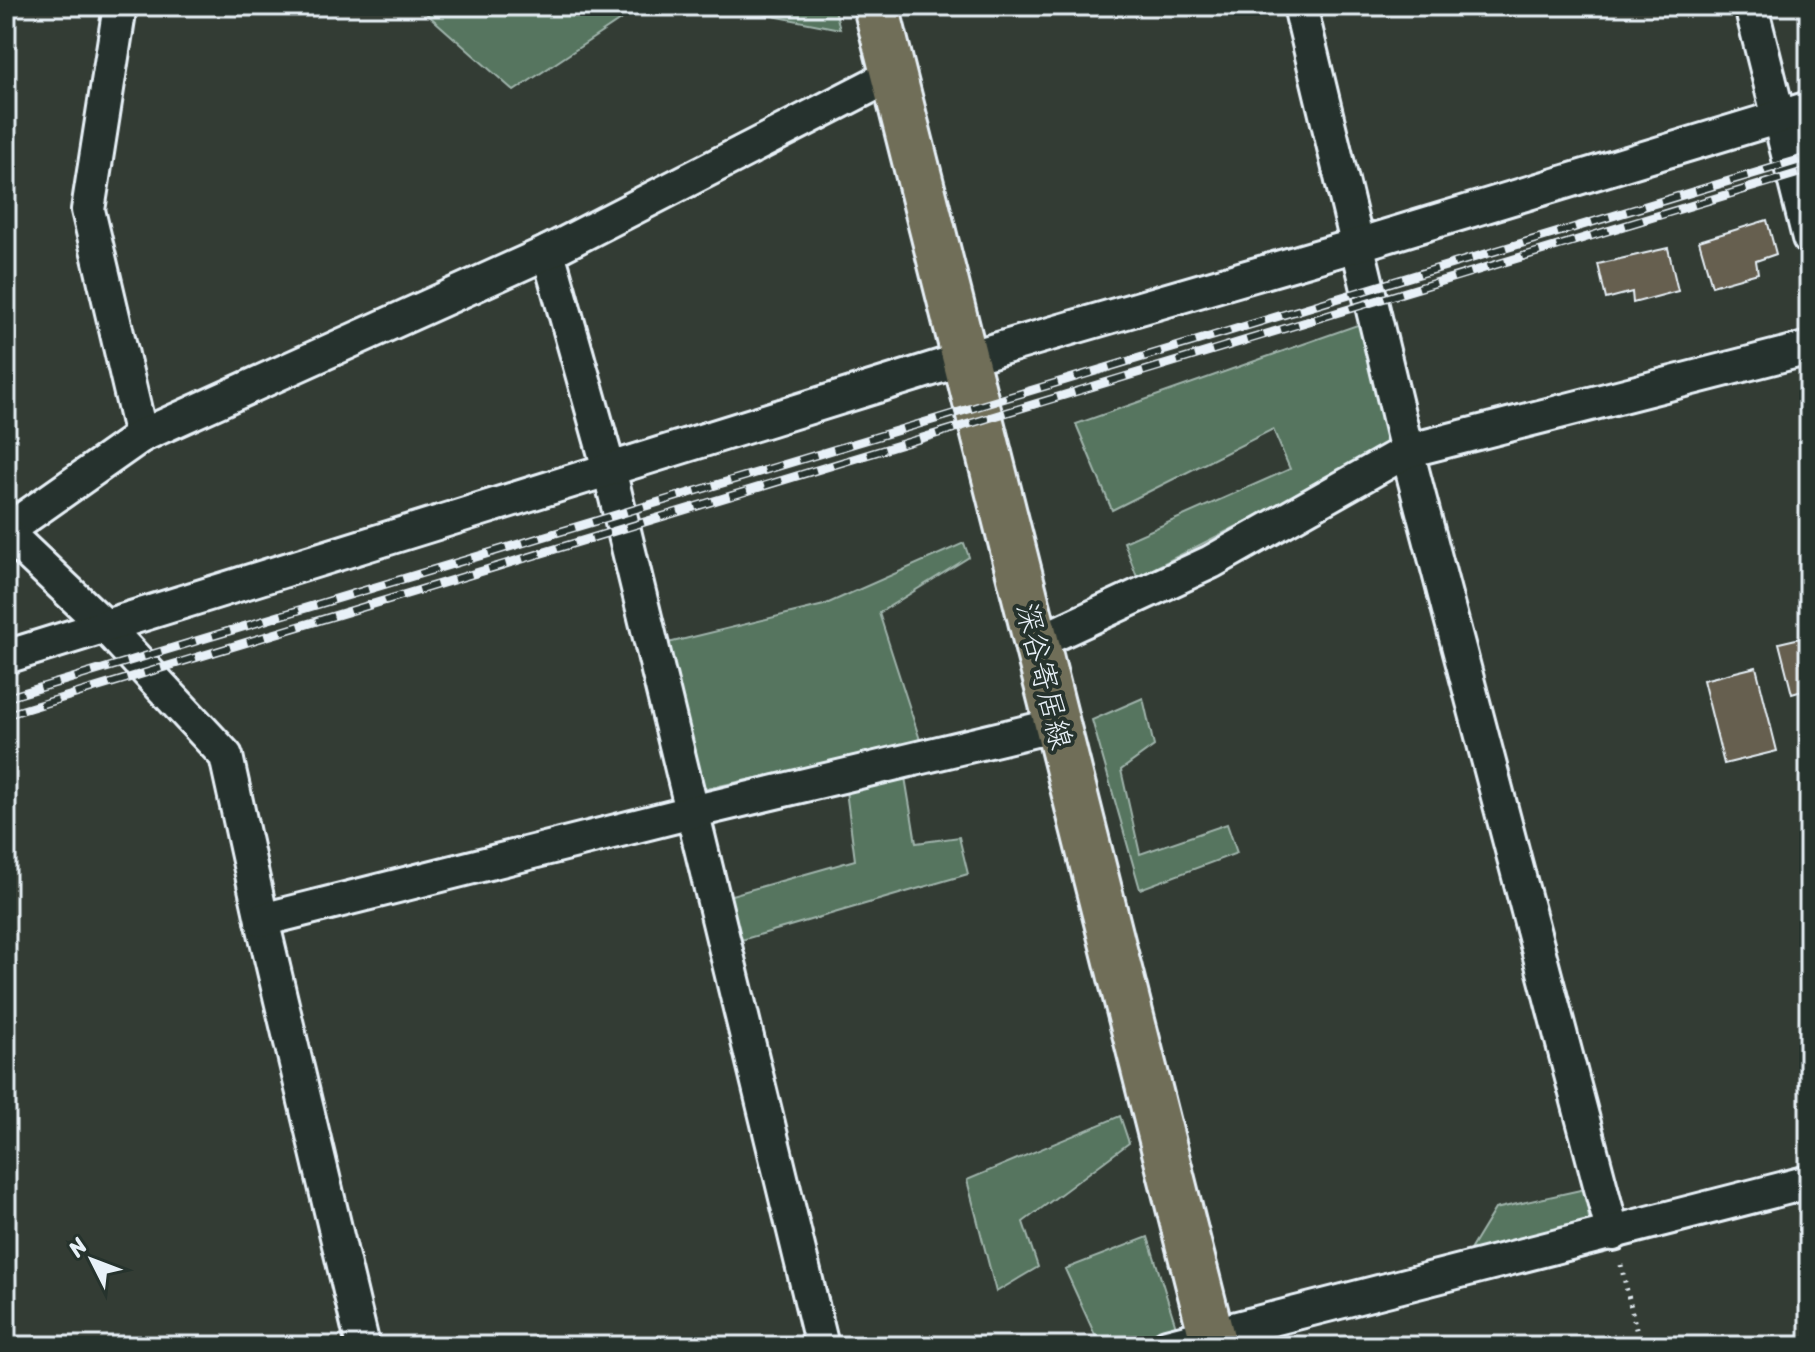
<svg xmlns="http://www.w3.org/2000/svg" width="1815" height="1352" font-family="Sriracha,'Klee One',sans-serif">
	<style>
		.green { fill: #56755e; stroke: #9fb3ab; stroke-width: 2 }
		.building { fill: #665f4f; stroke: #e8f1f8; stroke-width: 2 }
		.lines { fill: none; stroke-linecap: round; stroke-linejoin: round }
		.street-casing { stroke: #e8f1f8; stroke-width: 38 }
		.primary-casing { stroke: #e8f1f8; stroke-width: 50 }
		.path { stroke: #e8f1f8; stroke-width: 5; stroke-dasharray: 2 6; stroke-linecap: butt }
		.street { stroke: #26332d; stroke-width: 32 }
		.primary { stroke: #706e59; stroke-width: 44 }
		.rail-casing { stroke: #e8f1f8; stroke-width: 9 }
		.rail { stroke: #26332d; stroke-width: 6; stroke-dasharray: 18; stroke-linecap: butt }
		.labels { text-anchor: middle; stroke-width: 8; stroke-linejoin: round; paint-order: stroke }
		.street-label { font-size: 30px; fill: #e8f1f8; stroke: #26332d }
	</style>
	<rect width="100%" height="100%" fill="#333c34"/>
	<filter id="ink" filterUnits="userSpaceOnUse"><feTurbulence type="fractalNoise" baseFrequency=".0125" numOctaves="2"/><feDisplacementMap in="SourceGraphic" scale="16" xChannelSelector="R" yChannelSelector="G"/><feConvolveMatrix kernelMatrix="1 2 1 2 8 2 1 2 1" color-interpolation-filters="sRGB"/></filter>
	<g filter="url(#ink)">
		<g class="green">
			<polygon points="418,6 641,6 514,91"/>
			<polygon points="721,6 834,6 840,29"/>
			<polygon points="1363,323 1396,445 1137,577 1124,542 1290,469 1273,429 1112,510 1076,424"/>
			<polygon points="964,543 969,557 879,613 921,743 700,790 664,644 824,605"/>
			<polygon points="1143,698 1154,746 1121,770 1140,854 1227,824 1237,853 1140,889 1092,720"/>
			<polygon points="905,777 916,843 959,837 968,874 738,941 728,896 855,860 846,791"/>
			<polygon points="1120,1116 1129,1143 1023,1222 1038,1267 996,1292 967,1180"/>
			<polygon points="1585,1189 1590,1226 1467,1255 1495,1209"/>
			<polygon points="1148,1237 1177,1330 1099,1344 1065,1269"/>
		</g>
		<g class="building">
			<polygon points="1767,220 1776,254 1756,261 1758,273 1712,286 1699,241"/>
			<polygon points="1668,248 1678,291 1633,303 1632,292 1606,299 1598,264"/>
			<polygon points="1809,636 1809,689 1792,694 1779,643"/>
			<polygon points="1756,667 1777,751 1724,764 1703,680"/>
		</g>
		<g class="lines">
			<g class="street-casing">
				<g id="street">
					<polyline points="120,6 88,210 141,436"/>
					<polyline points="1300,6 1407,451 1613,1234"/>
					<polyline points="1751,6 1809,238"/>
					<polyline points="548,252 609,469 822,1346"/>
					<polyline points="6,531 141,436 548,252 894,74"/>
					<polyline points="6,532 105,626 226,756 262,920 363,1346"/>
					<polyline points="1036,643 1211,562 1407,451 1809,348"/>
					<polyline points="6,657 964,359 1357,245 1809,108"/>
					<polyline points="262,920 692,812 1056,725"/>
					<polyline points="1167,1346 1809,1182"/>
				</g>
			</g>
			<g class="primary-casing">
				<polyline id="primary" points="876,6 1214,1346"/>
			</g>
			<polyline class="path" points="1621,1265 1640,1346"/>
			<use href="#street" class="street"/>
			<use href="#primary" class="primary"/>
			<g class="rail-casing">
				<g id="rail">
					<polyline points="6,698 1809,157"/>
					<polyline points="6,715 1809,170"/>
				</g>
			</g>
			<use href="#rail" class="rail"/>
		</g>
	</g>
	<g class="labels">
		<g class="street-label">
			<text transform="translate(1044 676) rotate(76)" y="10">深谷寄居線</text>
		</g>
	</g>
	<rect width="1815" height="1352" fill="none" stroke="#26332d" stroke-width="32"/>
	<rect x="16" y="16" width="1783" height="1320" fill="none" stroke="#e8f1f8" stroke-width="3" filter="url(#ink)"/>
	<g transform="translate(92 1260) rotate(312)" stroke="#26332d" stroke-width="6" paint-order="stroke">
	<path d="M0-6L14 30L0 20L-14 30Z" fill="#e8f1f8"/>
	<text y="-12" font-size="22" font-weight="bold" text-anchor="middle" fill="#e8f1f8">N</text>
	</g>
</svg>
